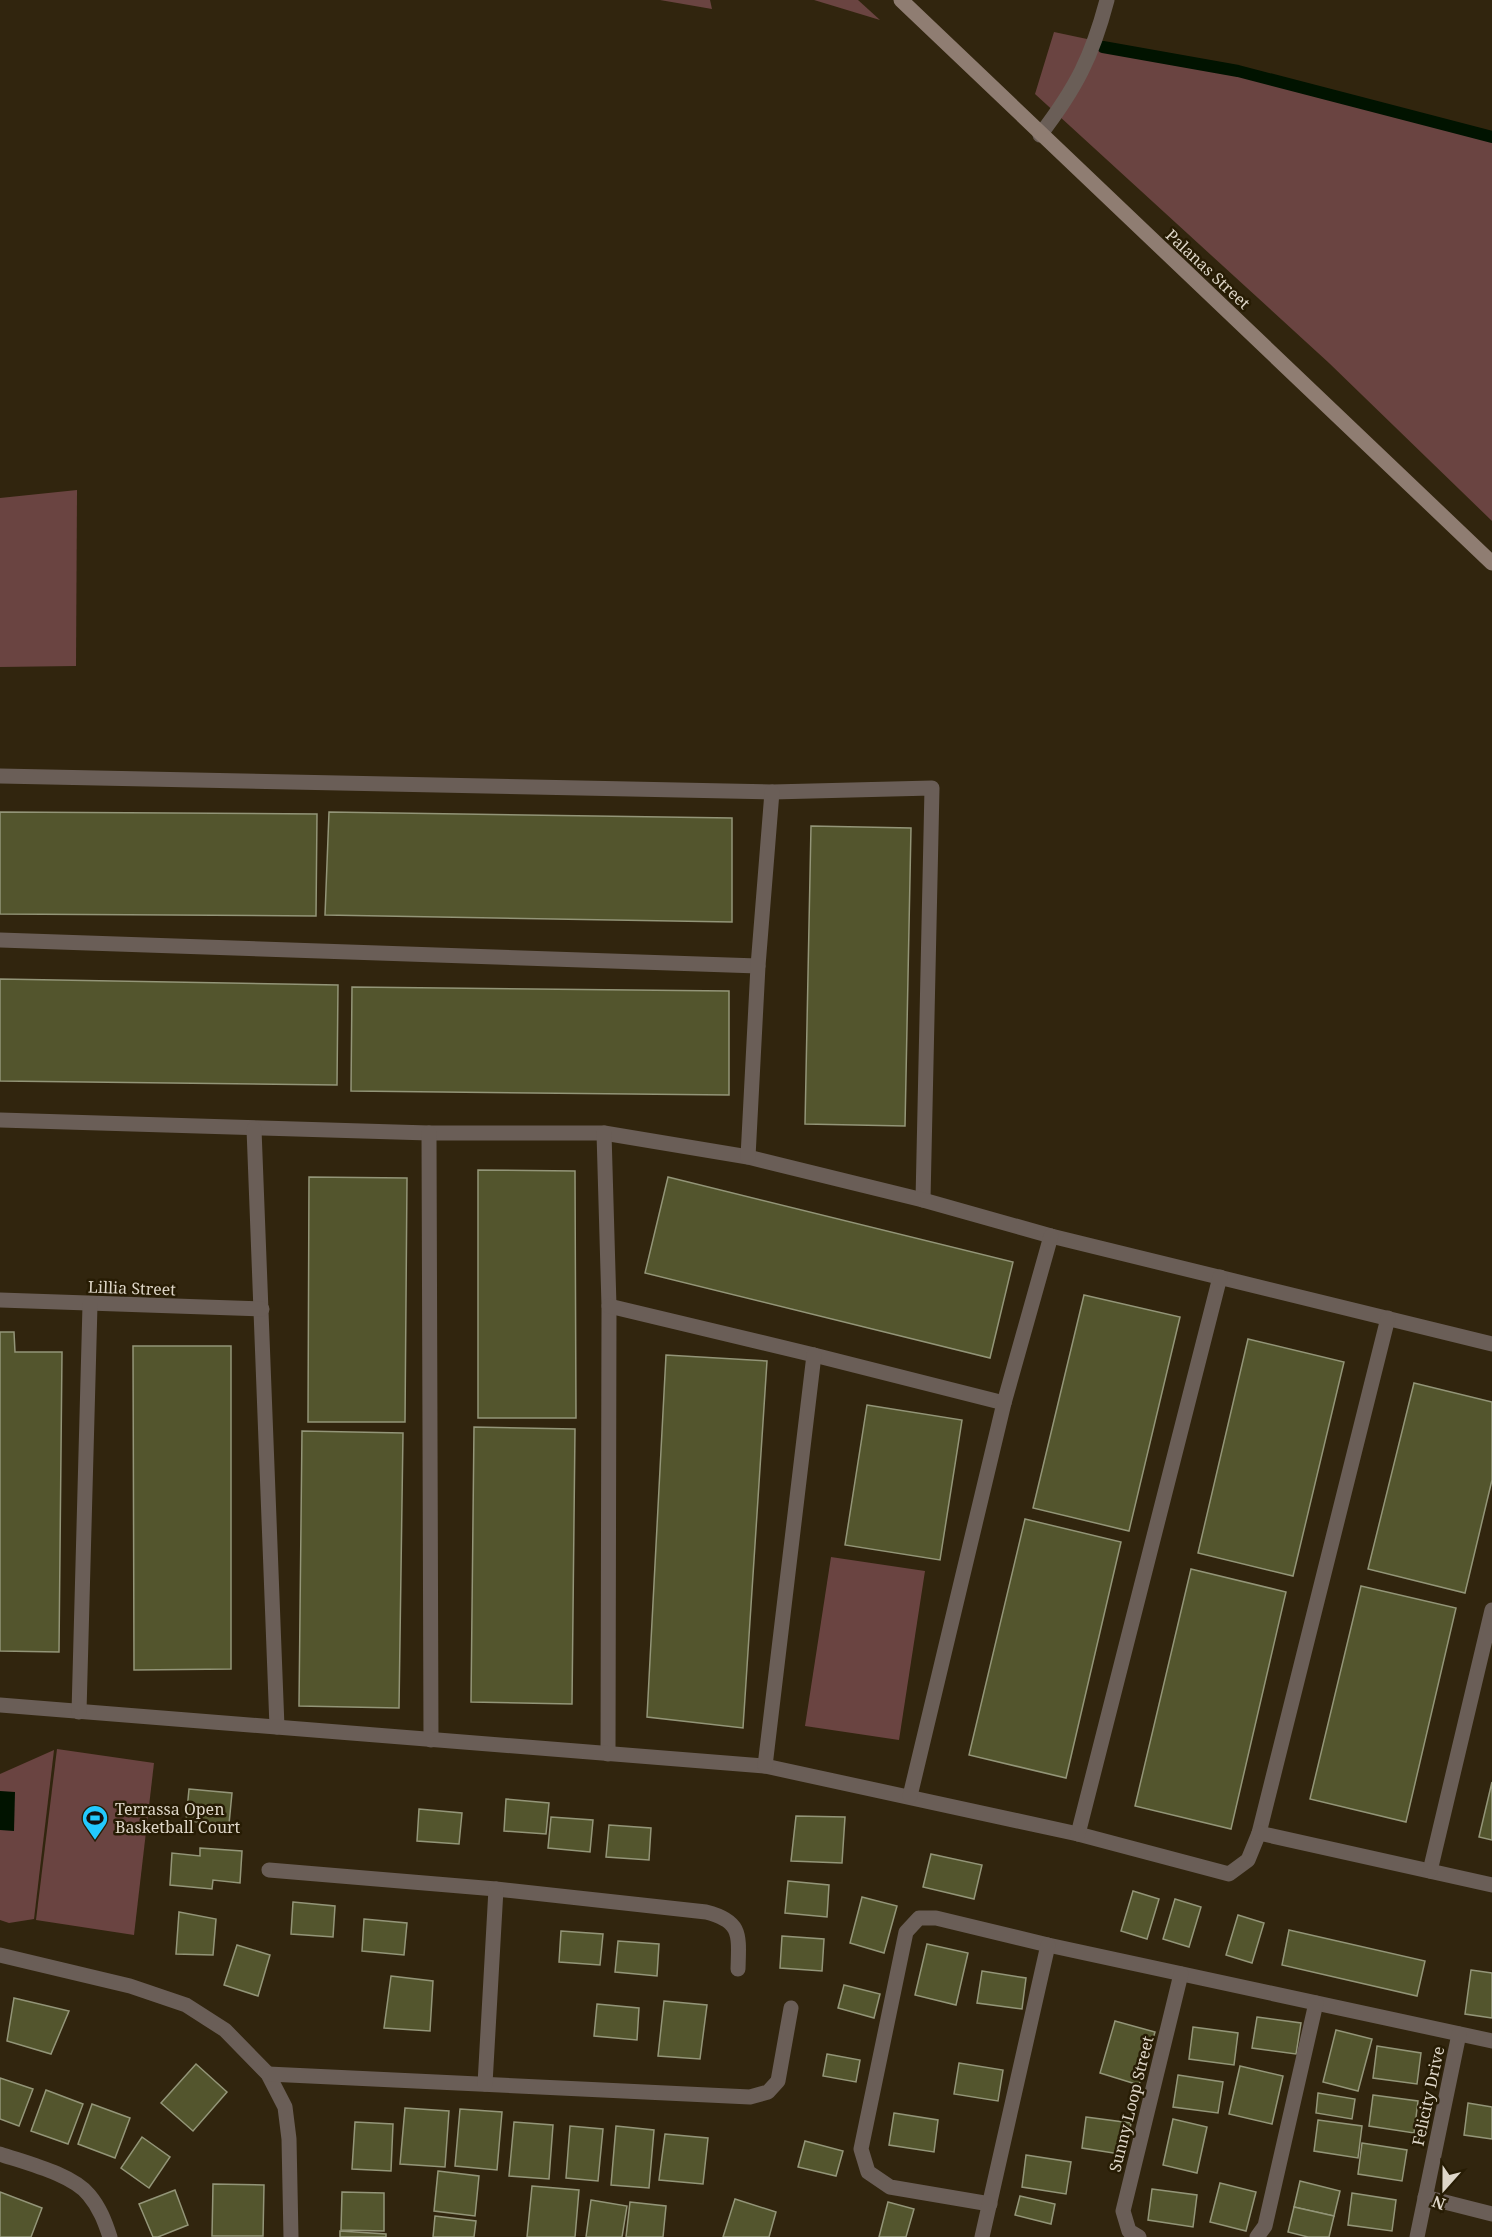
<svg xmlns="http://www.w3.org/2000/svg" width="1492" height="2237" font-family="'Noto Serif',serif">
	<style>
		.green { fill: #6a4441 }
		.water { fill: #011300 }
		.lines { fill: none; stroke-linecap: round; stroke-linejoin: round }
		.stream { stroke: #011300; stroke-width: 12 }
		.building { fill: #53552d; stroke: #939578; stroke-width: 1.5 }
		.minor { stroke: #6a5e57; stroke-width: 15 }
		.secondary { stroke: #8f7d72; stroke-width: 15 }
		.labels { text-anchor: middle; stroke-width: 5; stroke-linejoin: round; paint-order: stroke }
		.street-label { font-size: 16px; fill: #ded6c8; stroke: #271c04 }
		.poi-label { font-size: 16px; fill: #ded6c8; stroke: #271c04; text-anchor: start }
	</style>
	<rect width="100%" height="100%" fill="#31250e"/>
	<g class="green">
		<polygon points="660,0 710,0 712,9"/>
		<polygon points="814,0 858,0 880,20"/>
		<polygon points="1054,32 1238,71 1492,137 1492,521 1329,363 1035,94"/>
		<polygon points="77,490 76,666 0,667 0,498"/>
		<polygon points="831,1557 925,1571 899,1740 805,1726"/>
		<polygon points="57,1749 154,1763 134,1935 36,1920"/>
		<polygon points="54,1750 34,1919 9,1923 0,1920 0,1774"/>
	</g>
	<polygon class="water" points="0,1791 15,1792 14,1831 0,1830"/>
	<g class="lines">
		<polyline class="stream" points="1103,47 1238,71 1492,137"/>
	</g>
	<g class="building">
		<polygon points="0,812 317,814 316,916 0,914"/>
		<polygon points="329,812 732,818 732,922 325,915"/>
		<polygon points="811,826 911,828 905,1126 805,1124"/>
		<polygon points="0,979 338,985 337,1085 0,1081"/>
		<polygon points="352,987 729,991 729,1095 351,1091"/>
		<polygon points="478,1170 575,1171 576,1418 478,1418"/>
		<polygon points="309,1177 407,1178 405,1422 308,1422"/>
		<polygon points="668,1177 1013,1262 990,1358 645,1273"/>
		<polygon points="1084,1295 1180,1317 1129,1531 1033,1508"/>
		<polygon points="0,1332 14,1332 15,1352 62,1352 59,1652 0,1651"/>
		<polygon points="1248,1339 1344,1362 1293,1576 1198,1553"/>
		<polygon points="133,1346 231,1346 231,1669 134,1670"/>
		<polygon points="666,1355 767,1361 743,1728 647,1717"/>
		<polygon points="1414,1383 1492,1402 1492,1480 1465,1593 1368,1569"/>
		<polygon points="867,1405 962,1420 940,1560 845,1545"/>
		<polygon points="474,1427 575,1429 572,1704 471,1702"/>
		<polygon points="302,1431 403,1433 399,1708 299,1706"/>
		<polygon points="1025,1519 1121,1542 1066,1778 969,1755"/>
		<polygon points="1191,1569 1286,1592 1231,1829 1135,1806"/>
		<polygon points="1361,1586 1456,1608 1406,1822 1310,1799"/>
		<polygon points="1492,1782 1492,1840 1479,1837"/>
		<polygon points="189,1789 232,1793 229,1824 186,1821"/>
		<polygon points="506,1799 549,1803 546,1834 504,1831"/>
		<polygon points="419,1809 462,1813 459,1844 417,1841"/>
		<polygon points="796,1816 845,1817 842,1863 791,1861"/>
		<polygon points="551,1817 593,1820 590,1852 548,1848"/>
		<polygon points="609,1825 651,1828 649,1860 606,1857"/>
		<polygon points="200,1848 242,1851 240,1883 213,1880 212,1889 170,1885 172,1853 200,1856"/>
		<polygon points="931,1854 982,1865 974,1899 923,1887"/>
		<polygon points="788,1881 829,1885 827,1917 785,1913"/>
		<polygon points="1133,1891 1159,1899 1147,1939 1121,1931"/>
		<polygon points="862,1897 897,1906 884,1953 850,1943"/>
		<polygon points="1175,1899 1201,1907 1189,1947 1163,1939"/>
		<polygon points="293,1902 335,1906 333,1937 291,1934"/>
		<polygon points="179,1912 216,1919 213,1955 176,1954"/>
		<polygon points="1238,1915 1264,1923 1252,1963 1226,1955"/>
		<polygon points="364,1919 407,1923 404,1955 362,1951"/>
		<polygon points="1289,1930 1425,1961 1417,1996 1282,1965"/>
		<polygon points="561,1931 603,1934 600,1965 559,1962"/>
		<polygon points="782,1936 824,1939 822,1971 780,1968"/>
		<polygon points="618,1941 659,1944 657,1976 615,1972"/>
		<polygon points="927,1944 968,1953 956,2005 915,1995"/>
		<polygon points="237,1945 270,1955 258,1996 224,1985"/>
		<polygon points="1471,1970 1492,1973 1492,2018 1465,2014"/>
		<polygon points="982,1971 1026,1978 1022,2009 977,2003"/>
		<polygon points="391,1976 433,1981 430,2031 384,2028"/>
		<polygon points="844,1985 880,1994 874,2018 838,2008"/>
		<polygon points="14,1998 69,2011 51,2054 7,2041"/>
		<polygon points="664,2001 707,2005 700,2059 658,2056"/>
		<polygon points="597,2004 639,2008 637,2040 594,2036"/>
		<polygon points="1257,2017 1301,2023 1296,2054 1252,2048"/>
		<polygon points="1115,2021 1155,2032 1139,2085 1100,2073"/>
		<polygon points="1193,2027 1238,2033 1234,2065 1189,2059"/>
		<polygon points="1336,2030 1372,2039 1358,2091 1323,2082"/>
		<polygon points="1377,2046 1421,2053 1417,2084 1373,2078"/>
		<polygon points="827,2054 860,2060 856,2082 823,2076"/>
		<polygon points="959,2063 1003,2070 998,2101 954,2094"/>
		<polygon points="196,2064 227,2092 193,2131 161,2103"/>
		<polygon points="1240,2066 1283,2076 1272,2124 1229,2114"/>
		<polygon points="1178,2075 1223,2082 1218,2113 1173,2107"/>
		<polygon points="0,2078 33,2089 19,2126 0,2119"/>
		<polygon points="46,2090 83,2104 68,2144 31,2131"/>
		<polygon points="1318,2093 1355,2099 1352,2119 1316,2113"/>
		<polygon points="1373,2095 1418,2101 1414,2133 1369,2126"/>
		<polygon points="1468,2103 1492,2107 1492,2139 1464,2135"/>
		<polygon points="92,2104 130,2118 115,2158 78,2144"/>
		<polygon points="405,2108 449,2111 445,2167 400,2164"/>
		<polygon points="460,2109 502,2112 497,2170 455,2166"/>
		<polygon points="894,2113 938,2120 934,2152 889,2145"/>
		<polygon points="1086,2117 1131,2123 1126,2155 1082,2148"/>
		<polygon points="1173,2119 1207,2127 1197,2173 1163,2165"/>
		<polygon points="1318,2120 1362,2126 1358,2158 1314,2151"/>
		<polygon points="355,2122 393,2124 391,2171 352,2169"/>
		<polygon points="514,2122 553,2125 549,2179 509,2176"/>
		<polygon points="570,2126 603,2129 598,2181 566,2178"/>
		<polygon points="616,2126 654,2130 649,2188 611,2185"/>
		<polygon points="665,2134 708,2138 703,2184 659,2180"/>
		<polygon points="142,2137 170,2157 149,2188 121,2168"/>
		<polygon points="805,2141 843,2151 836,2176 798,2167"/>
		<polygon points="1362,2143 1407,2150 1402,2181 1358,2174"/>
		<polygon points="1026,2155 1071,2162 1066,2194 1022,2187"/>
		<polygon points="438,2171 479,2176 475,2216 434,2211"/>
		<polygon points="1300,2181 1340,2191 1334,2216 1294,2207"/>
		<polygon points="1220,2183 1256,2192 1246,2231 1210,2222"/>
		<polygon points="213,2184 264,2185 263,2236 212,2236"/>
		<polygon points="532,2186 579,2190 575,2237 527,2237"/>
		<polygon points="1152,2189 1197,2195 1193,2227 1148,2220"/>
		<polygon points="175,2190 188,2225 158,2237 153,2237 139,2204"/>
		<polygon points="0,2192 42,2208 31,2237 0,2237"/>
		<polygon points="342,2192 384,2193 384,2231 341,2230"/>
		<polygon points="1352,2193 1396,2200 1392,2231 1348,2225"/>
		<polygon points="1020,2196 1055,2204 1051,2224 1015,2215"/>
		<polygon points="735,2199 776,2212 769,2237 723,2237"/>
		<polygon points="591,2200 627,2206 622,2237 586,2237"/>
		<polygon points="630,2202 666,2206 663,2237 626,2237"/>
		<polygon points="888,2202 914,2209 906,2237 879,2237"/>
		<polygon points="1294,2207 1334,2216 1329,2237 1308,2237 1288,2232"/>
		<polygon points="435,2216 476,2221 474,2237 433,2237"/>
		<polygon points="340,2231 386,2234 386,2237 340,2237"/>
	</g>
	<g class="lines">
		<g class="minor">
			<path d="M1040,135c36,-47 52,-78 67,-135"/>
			<polyline points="0,776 772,792 932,788 923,1200"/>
			<polyline points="0,940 758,966"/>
			<polyline points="0,1120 429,1133 604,1133 748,1157 923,1200 1051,1236 1492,1344"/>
			<polyline points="254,1129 277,1727"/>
			<polyline points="429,1133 431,1740"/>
			<polyline points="604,1133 609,1306 608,1754"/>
			<polyline points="748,1157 758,966 772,792"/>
			<polyline points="0,1300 262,1309"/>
			<polyline points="609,1306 814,1355 1004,1403"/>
			<polyline points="0,1705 765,1766 1078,1834 1229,1874 1248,1860 1259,1833 1388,1318"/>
			<polyline points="79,1712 90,1305"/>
			<polyline points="765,1766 814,1355"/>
			<polyline points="910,1796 1004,1403 1051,1236"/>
			<polyline points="1259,1833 1492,1885"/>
			<polyline points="1078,1834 1220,1277"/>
			<path d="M269,1870l227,19 210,23c36,9 33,23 32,57"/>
			<polyline points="1430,1871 1492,1610"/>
			<polyline points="0,1955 130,1986 186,2005 225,2030 268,2074 285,2107 289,2139 291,2237"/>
			<polyline points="268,2074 750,2097 768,2092 778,2081 791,2008"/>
			<polyline points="485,2084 496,1889"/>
			<path d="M0,2154c26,9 72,20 89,41 11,13 16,27 21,42"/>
			<polyline points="1425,2197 1492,2214"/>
			<polyline points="990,2204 890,2187 868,2172 861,2149 906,1932 919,1918 936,1918 1048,1945 1492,2041"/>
			<polyline points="982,2237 1048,1945"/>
			<polyline points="1139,2237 1129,2231 1123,2211 1181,1974"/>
			<polyline points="1257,2237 1265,2226 1316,2003"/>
			<polyline points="1417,2237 1459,2034"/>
		</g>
		<polyline class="secondary" points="901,0 1492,563"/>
	</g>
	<defs>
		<g id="stadium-pin" transform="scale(1.35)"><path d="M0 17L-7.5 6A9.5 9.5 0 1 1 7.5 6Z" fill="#23c9fe" stroke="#271c04"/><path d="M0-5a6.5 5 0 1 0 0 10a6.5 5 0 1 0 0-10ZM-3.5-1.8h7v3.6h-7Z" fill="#111"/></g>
	</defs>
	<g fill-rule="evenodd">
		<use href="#stadium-pin" x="95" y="1818"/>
	</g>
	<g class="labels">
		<g class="street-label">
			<text transform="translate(1208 269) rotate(43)" y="6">Palanas Street</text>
			<text transform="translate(132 1288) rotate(2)" y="6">Lillia Street</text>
			<text transform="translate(1428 2096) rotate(-78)" y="6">Felicity Drive</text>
			<text transform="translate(1131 2104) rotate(-76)" y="6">Sunny Loop Street</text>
		</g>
		<g class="poi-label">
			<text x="115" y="1815">Terrassa Open<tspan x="115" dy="18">Basketball Court</tspan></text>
		</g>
	</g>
	<g transform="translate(1444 2189) rotate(201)" stroke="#271c04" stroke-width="4.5" paint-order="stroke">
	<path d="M0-4.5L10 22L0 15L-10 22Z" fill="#ded6c8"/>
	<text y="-9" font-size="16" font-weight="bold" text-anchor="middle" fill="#ded6c8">N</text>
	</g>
</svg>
